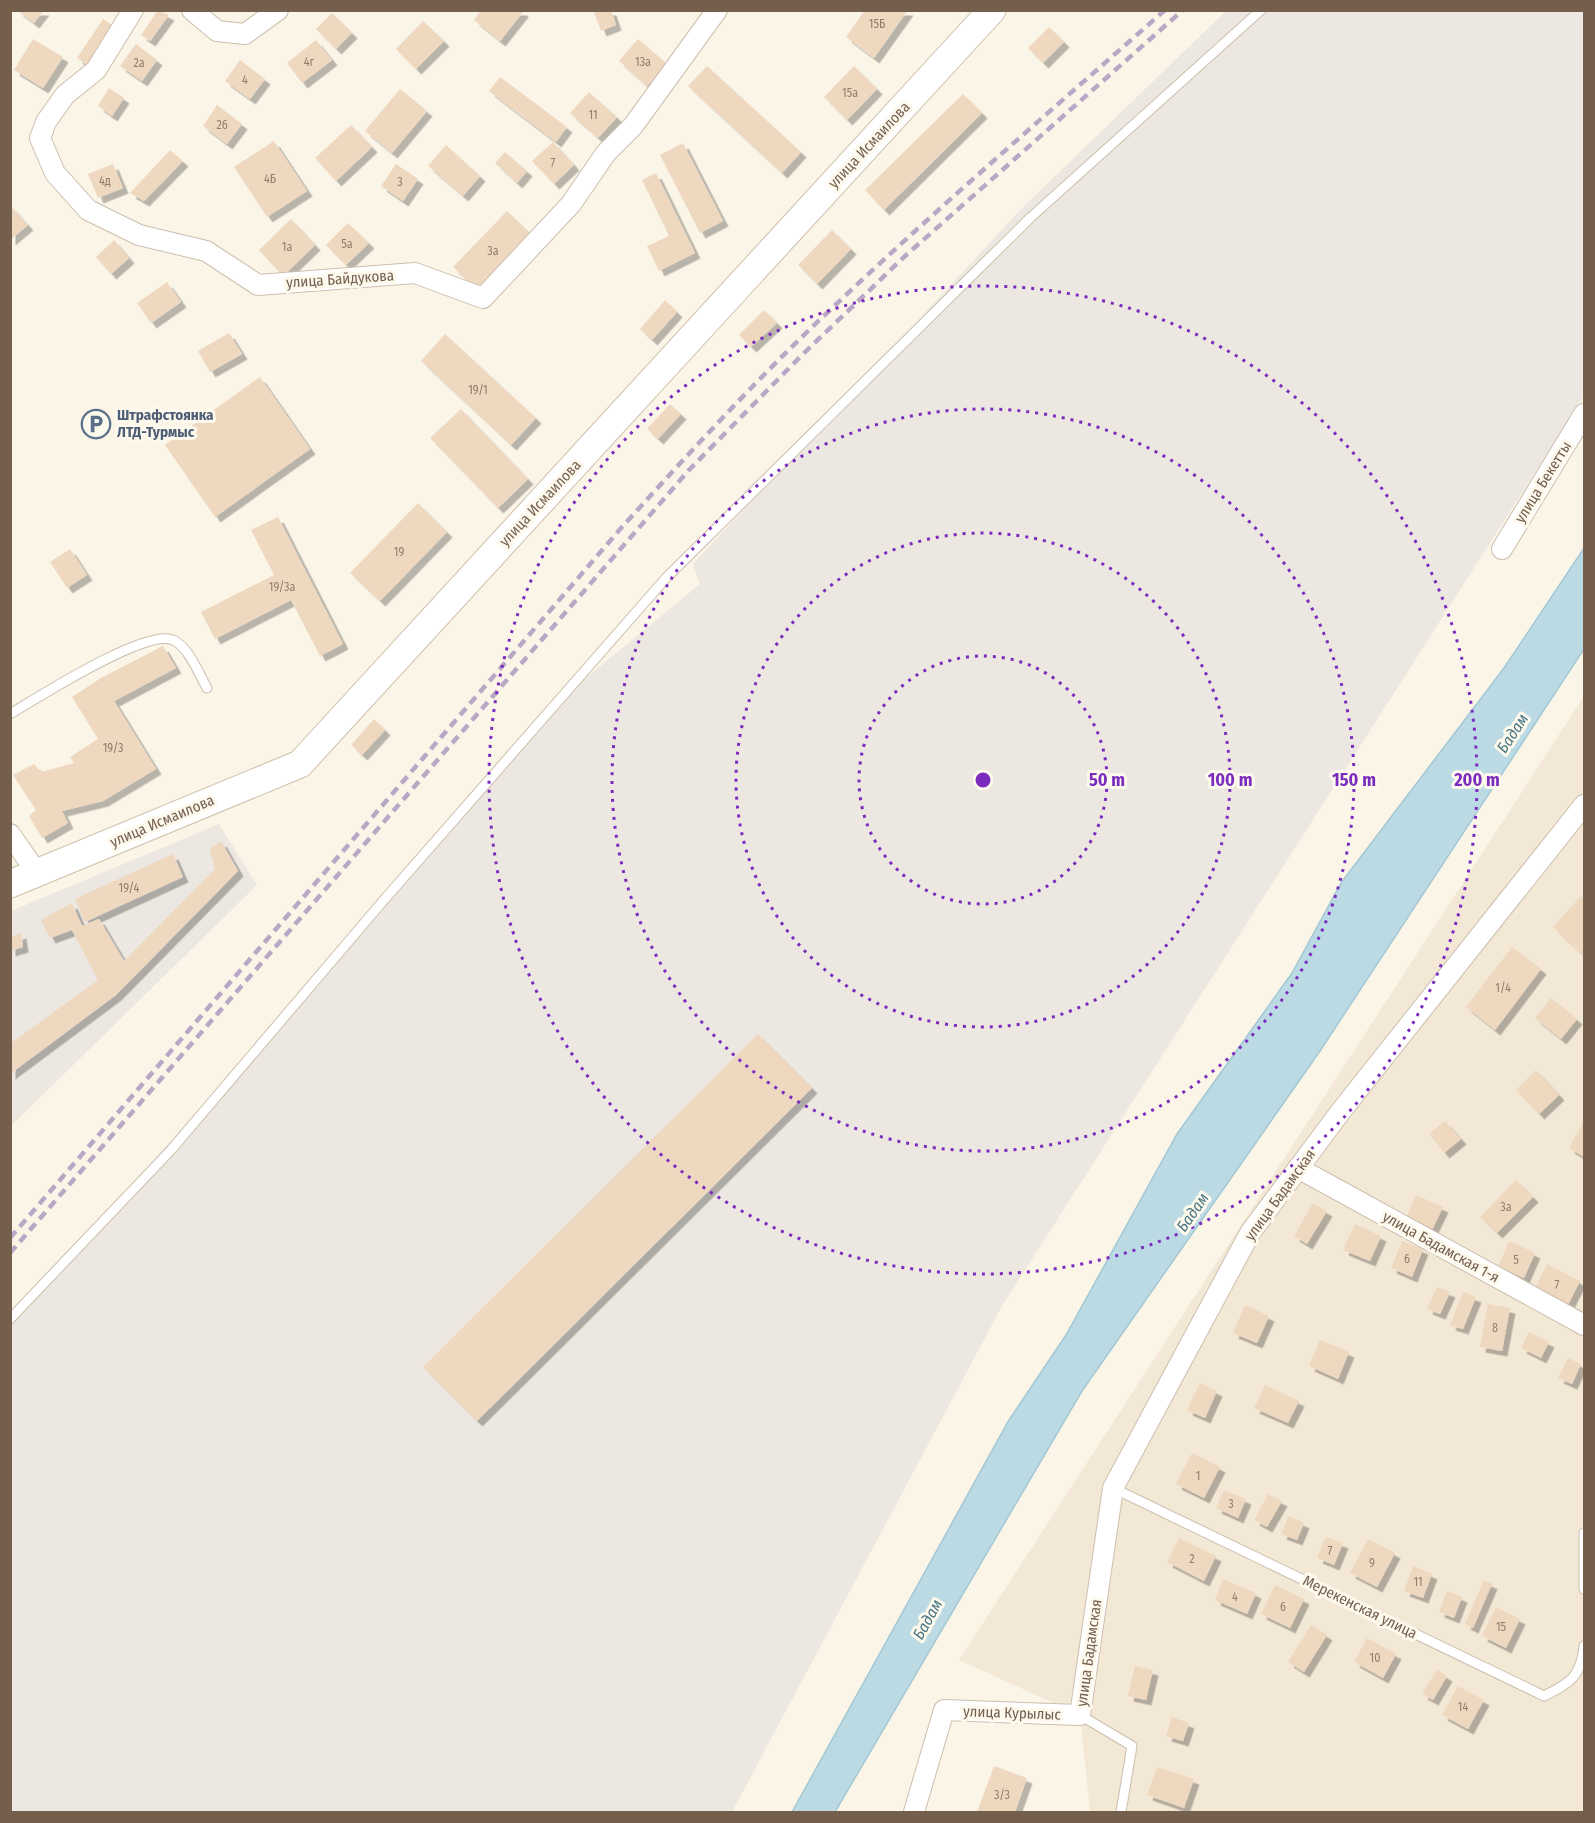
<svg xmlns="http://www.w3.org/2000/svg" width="1595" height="1823" font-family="'Fira Sans Condensed',sans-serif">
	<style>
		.residential { fill: #f3e8d6 }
		.industrial { fill: #ece7e0 }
		.water { fill: #bcdae4; stroke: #a3c8d5; stroke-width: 1.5 }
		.building { fill: #efd8c0; filter: url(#shadow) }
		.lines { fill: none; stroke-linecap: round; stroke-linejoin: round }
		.lane-casing { stroke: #cdbeae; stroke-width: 11 }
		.street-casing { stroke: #cdbeae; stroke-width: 22 }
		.secondary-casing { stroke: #cfbfab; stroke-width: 29 }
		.lane { stroke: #fff; stroke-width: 9 }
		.street { stroke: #fff; stroke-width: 20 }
		.secondary { stroke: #fff; stroke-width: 27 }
		.rail { stroke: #baa6c5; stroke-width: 4.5; stroke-dasharray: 9 6; stroke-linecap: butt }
		.ring { fill: none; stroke: #7b2cbf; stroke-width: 3; stroke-dasharray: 3 6 }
		.labels { text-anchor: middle; stroke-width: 6; stroke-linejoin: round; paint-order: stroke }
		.number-label { font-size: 12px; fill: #937d6a }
		.street-label { font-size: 15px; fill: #745f4d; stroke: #fef9ed }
		.service-label { font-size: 15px; font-weight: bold; fill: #4e5e75; stroke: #fef9ed; text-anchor: start }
		.water-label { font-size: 16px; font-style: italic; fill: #477585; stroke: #fef9ed }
		.centre { fill: #7b2cbf; stroke: #fef9ed; stroke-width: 3 }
		.ring-label { font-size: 18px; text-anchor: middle; font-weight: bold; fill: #7b2cbf; stroke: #fef9ed; stroke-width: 6; stroke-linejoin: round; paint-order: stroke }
	</style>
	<defs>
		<filter id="shadow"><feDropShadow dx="5.5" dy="5.5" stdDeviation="0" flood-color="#0004"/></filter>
	</defs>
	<rect width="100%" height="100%" fill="#fbf5e7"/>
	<polygon class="residential" points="1584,696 1584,1812 1090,1812 1080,1715 959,1660"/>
	<g class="industrial">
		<polygon points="1226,11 1584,11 1584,396 1002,1306 732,1812 11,1812 11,1321 569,692 700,584 693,564 1022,208"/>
		<polygon points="219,824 257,885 11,1126 11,911"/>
	</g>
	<polygon class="water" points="1584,548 1584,649 1320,1051 1082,1391 835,1812 792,1812 1009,1420 1066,1335 1177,1134 1292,973 1341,883 1504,668"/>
	<g class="building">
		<polygon points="17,10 44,10 34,23"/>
		<polygon points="158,10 169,15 150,41 141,35"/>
		<polygon points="481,10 522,10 523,12 500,41 474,20"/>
		<polygon points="593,10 611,10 616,25 601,31"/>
		<polygon points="865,10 908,10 874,58 846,37"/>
		<polygon points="332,13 352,33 336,49 316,29"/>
		<polygon points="103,19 115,27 89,66 77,58"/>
		<polygon points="423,21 444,41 416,69 396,49"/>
		<polygon points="1049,27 1064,42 1043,63 1028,48"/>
		<polygon points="33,39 63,57 43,88 14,70"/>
		<polygon points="638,39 667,64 647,86 619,61"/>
		<polygon points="316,40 332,60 302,83 287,63"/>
		<polygon points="136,44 157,60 142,81 120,66"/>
		<polygon points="240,60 265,79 250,99 225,81"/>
		<polygon points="707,66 801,152 782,173 688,86"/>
		<polygon points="854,66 877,89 847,120 824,97"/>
		<polygon points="500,77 567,127 556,142 489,91"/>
		<polygon points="109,88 124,98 112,116 98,106"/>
		<polygon points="400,89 427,111 392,153 365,131"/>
		<polygon points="589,92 617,117 598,138 570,113"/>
		<polygon points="963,94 982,113 884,210 865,190"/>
		<polygon points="217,105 242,124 227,144 203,126"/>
		<polygon points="351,125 372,147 336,181 315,158"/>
		<polygon points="274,141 307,191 267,217 234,167"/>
		<polygon points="553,142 574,165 554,184 532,161"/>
		<polygon points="683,143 723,221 700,233 660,155"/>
		<polygon points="446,145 480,176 463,196 428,166"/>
		<polygon points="170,150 183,161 144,201 130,193"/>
		<polygon points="505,152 527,171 517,183 495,163"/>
		<polygon points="113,164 123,188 98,198 88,174"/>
		<polygon points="396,164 418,179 403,201 381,186"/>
		<polygon points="656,173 695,253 659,271 647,246 669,236 642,180"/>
		<polygon points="10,205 28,225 10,240"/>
		<polygon points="507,211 532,235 478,291 453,267"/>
		<polygon points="291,219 315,245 283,276 259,250"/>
		<polygon points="348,223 369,243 346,265 326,245"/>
		<polygon points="832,230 851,249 817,284 798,265"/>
		<polygon points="114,240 129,258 111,274 96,257"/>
		<polygon points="167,282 181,302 151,323 137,303"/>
		<polygon points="665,300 677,312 652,340 640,329"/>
		<polygon points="764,310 777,323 751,347 739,335"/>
		<polygon points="229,333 242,354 210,372 198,351"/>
		<polygon points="445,334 536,418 511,445 421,361"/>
		<polygon points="260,377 310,449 215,517 165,445"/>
		<polygon points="670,404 681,414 658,439 647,429"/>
		<polygon points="461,409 528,479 498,508 430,438"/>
		<polygon points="418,503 447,532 380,601 350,573"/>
		<polygon points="278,517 343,644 320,656 291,600 215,639 201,612 274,575 251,530"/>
		<polygon points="70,549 87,575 67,588 50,562"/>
		<polygon points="163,646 176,668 114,701 156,769 103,801 62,811 68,823 42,838 29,816 36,810 13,775 34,764 41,772 74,763 70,757 98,739 72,697 101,678"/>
		<polygon points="374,719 385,730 362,755 351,745"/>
		<polygon points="221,841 238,871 116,995 10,1074 10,1044 98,980 72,930 50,938 41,920 72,903 82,926 99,919 124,961 215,869 210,849"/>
		<polygon points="173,854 183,877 85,922 75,899"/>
		<polygon points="1581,896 1584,899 1583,955 1553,927"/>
		<polygon points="21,933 23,947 10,951 10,937"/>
		<polygon points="1512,947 1541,969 1495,1030 1466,1007"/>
		<polygon points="1551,998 1577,1019 1561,1039 1535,1018"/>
		<polygon points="758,1034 812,1088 477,1421 423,1367"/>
		<polygon points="1536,1070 1559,1095 1539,1114 1516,1090"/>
		<polygon points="1445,1121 1461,1139 1444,1153 1429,1134"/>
		<polygon points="1584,1121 1584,1157 1569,1148"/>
		<polygon points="1516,1180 1533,1197 1497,1233 1480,1217"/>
		<polygon points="1416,1195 1443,1207 1431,1232 1405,1221"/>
		<polygon points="1313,1203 1327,1211 1307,1244 1294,1236"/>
		<polygon points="1355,1224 1381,1236 1370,1261 1343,1250"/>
		<polygon points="1402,1241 1423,1249 1412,1277 1391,1268"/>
		<polygon points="1509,1241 1535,1253 1524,1278 1498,1267"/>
		<polygon points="1547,1264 1580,1281 1568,1305 1535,1288"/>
		<polygon points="1437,1287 1450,1292 1440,1314 1427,1309"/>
		<polygon points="1463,1292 1476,1297 1463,1329 1450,1325"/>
		<polygon points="1488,1304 1510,1308 1502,1351 1480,1347"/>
		<polygon points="1245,1305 1269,1316 1257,1343 1233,1333"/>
		<polygon points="1529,1332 1549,1342 1541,1358 1521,1348"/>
		<polygon points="1320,1340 1349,1352 1338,1379 1309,1366"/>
		<polygon points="1568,1358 1581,1364 1572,1384 1558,1378"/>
		<polygon points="1200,1383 1217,1391 1205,1418 1187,1410"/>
		<polygon points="1265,1385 1299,1401 1288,1423 1254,1408"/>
		<polygon points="1192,1453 1220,1467 1204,1498 1176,1484"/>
		<polygon points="1224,1490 1246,1499 1238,1518 1216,1508"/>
		<polygon points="1268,1494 1282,1501 1267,1527 1254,1520"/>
		<polygon points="1289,1516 1304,1523 1297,1540 1281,1534"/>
		<polygon points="1326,1537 1343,1543 1334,1565 1317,1558"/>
		<polygon points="1179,1538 1216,1556 1204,1581 1167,1562"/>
		<polygon points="1368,1539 1395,1553 1377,1587 1350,1573"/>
		<polygon points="1413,1566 1432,1574 1423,1598 1404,1591"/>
		<polygon points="1223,1579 1256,1593 1247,1614 1215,1600"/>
		<polygon points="1484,1580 1492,1584 1473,1628 1465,1624"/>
		<polygon points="1275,1585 1304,1599 1290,1628 1261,1614"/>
		<polygon points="1447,1591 1462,1597 1454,1618 1439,1612"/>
		<polygon points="1496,1607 1520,1619 1506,1648 1482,1636"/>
		<polygon points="1311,1625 1327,1635 1304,1672 1288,1662"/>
		<polygon points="1367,1638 1396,1654 1383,1678 1354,1662"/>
		<polygon points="1135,1666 1153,1670 1146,1700 1128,1696"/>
		<polygon points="1437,1670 1447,1676 1433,1700 1422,1694"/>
		<polygon points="1458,1686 1484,1700 1468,1729 1442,1715"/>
		<polygon points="1172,1717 1189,1723 1183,1741 1166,1736"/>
		<polygon points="994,1766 1027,1778 1015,1812 977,1812"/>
		<polygon points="1157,1767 1194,1779 1184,1808 1147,1795"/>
	</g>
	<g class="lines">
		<g class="lane-casing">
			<g id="lane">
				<path d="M10,714c27,-16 136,-86 163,-74 15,6 26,34 34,48"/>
				<polyline points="10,1319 171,1150 383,901 666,578 1030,218 1261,10"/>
				<path d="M1113,1488l431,208c26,-13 37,-19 40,-50"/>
				<polyline points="1584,1533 1584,1589"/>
				<polyline points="1080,1715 1132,1746 1121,1812"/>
			</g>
		</g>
		<g class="street-casing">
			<g id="street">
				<polyline points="133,10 96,70 65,95 46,122 40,138 55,173 88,210 139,235 206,251 258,285 415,273 483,298 571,204 606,153 633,126 717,10"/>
				<polyline points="192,10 217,31 245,34 278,10"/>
				<polyline points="1502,549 1584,414"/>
				<polyline points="10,834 37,873"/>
				<polyline points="1298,1168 1584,1325"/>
				<polyline points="914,1812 944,1710 1080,1715 1113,1488 1250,1233 1341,1111 1584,805"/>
			</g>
		</g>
		<g class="secondary-casing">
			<polyline id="secondary" points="10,884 300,764 992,10"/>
		</g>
		<use href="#lane" class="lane"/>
		<use href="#street" class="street"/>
		<use href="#secondary" class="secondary"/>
		<g class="rail">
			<path d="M10,1238l612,-711c60,-66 120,-132 184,-194 116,-112 238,-216 359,-323"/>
			<polyline points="10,1253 689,470 801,356 904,257 1183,10"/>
		</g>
	</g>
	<g class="ring">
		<circle cx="983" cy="780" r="124"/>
		<circle cx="983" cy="780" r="247"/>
		<circle cx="983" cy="780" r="371"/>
		<circle cx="983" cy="780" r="494"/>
	</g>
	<defs>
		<g id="parking-ring" transform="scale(1.5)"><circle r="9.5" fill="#fef9ed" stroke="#5c6f8a" stroke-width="1.5"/><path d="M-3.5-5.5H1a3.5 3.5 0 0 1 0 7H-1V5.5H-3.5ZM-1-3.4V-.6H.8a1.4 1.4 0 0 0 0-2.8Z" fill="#5c6f8a"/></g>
	</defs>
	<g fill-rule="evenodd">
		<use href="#parking-ring" x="96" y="424"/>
	</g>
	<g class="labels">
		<g class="number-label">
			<text x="877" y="28">15Б</text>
			<text x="309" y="66">4г</text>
			<text x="643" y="66">13а</text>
			<text x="139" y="67">2а</text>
			<text x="245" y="84">4</text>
			<text x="850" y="97">15а</text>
			<text x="593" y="119">11</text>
			<text x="222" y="129">26</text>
			<text x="553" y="167">7</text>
			<text x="270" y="183">4Б</text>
			<text x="105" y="185">4д</text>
			<text x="400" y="186">3</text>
			<text x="347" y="248">5а</text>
			<text x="287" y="251">1а</text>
			<text x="493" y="255">3а</text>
			<text x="478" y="394">19/1</text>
			<text x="399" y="556">19</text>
			<text x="282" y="591">19/3а</text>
			<text x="113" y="752">19/3</text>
			<text x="129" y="892">19/4</text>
			<text x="1503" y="992">1/4</text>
			<text x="1506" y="1211">3а</text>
			<text x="1407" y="1263">6</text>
			<text x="1516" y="1264">5</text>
			<text x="1557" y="1289">7</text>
			<text x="1495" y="1332">8</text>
			<text x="1198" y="1480">1</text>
			<text x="1231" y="1508">3</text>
			<text x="1330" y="1555">7</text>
			<text x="1192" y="1563">2</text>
			<text x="1372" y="1567">9</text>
			<text x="1418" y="1586">11</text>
			<text x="1235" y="1601">4</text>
			<text x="1283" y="1611">6</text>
			<text x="1501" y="1631">15</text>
			<text x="1375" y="1662">10</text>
			<text x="1463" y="1711">14</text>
			<text x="1002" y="1799">3/3</text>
		</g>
		<g class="street-label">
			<text transform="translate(869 145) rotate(-47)" y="5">улица Исмаилова</text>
			<text transform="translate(340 279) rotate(-4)" y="5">улица Байдукова</text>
			<text transform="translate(1543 482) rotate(-58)" y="5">улица Бекетты</text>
			<text transform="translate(540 503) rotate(-47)" y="5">улица Исмаилова</text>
			<text transform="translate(162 821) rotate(-23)" y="5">улица Исмаилова</text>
			<text transform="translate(1280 1195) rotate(-54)" y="5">улица Бадамская</text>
			<text transform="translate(1441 1247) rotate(29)" y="5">улица Бадамская 1-я</text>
			<text transform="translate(1360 1607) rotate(26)" y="5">Мерекенская улица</text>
			<text transform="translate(1089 1653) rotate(-82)" y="5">улица Бадамская</text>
			<text transform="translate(1012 1713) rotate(2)" y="5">улица Курылыс</text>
		</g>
		<g class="service-label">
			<text x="117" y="420">Штрафстоянка<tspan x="117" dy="17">ЛТД-Турмыс</tspan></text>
		</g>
		<g class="water-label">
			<text transform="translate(1512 733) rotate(-57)" y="6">Бадам</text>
			<text transform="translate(1192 1212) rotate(-55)" y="6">Бадам</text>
			<text transform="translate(927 1619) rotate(-61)" y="6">Бадам</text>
		</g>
	</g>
	<circle cx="983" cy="780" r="9" class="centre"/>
	<g class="ring-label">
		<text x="1107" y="786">50 m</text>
		<text x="1230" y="786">100 m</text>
		<text x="1354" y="786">150 m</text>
		<text x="1477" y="786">200 m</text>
	</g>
	<rect width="1595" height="1823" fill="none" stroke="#745f4d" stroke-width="24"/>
</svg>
